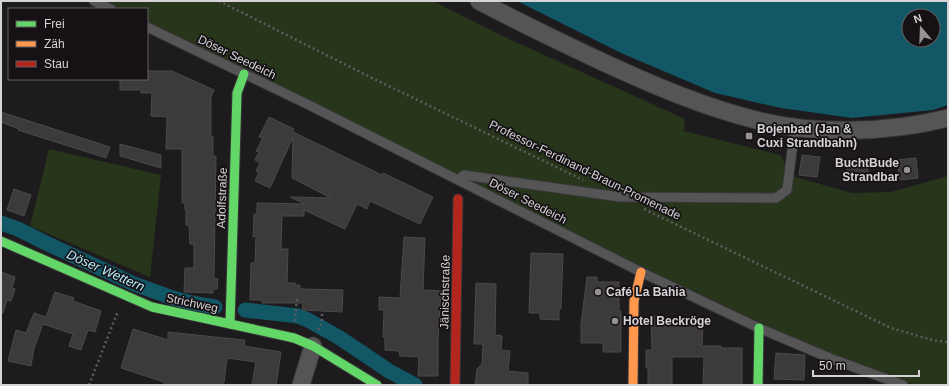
<svg xmlns="http://www.w3.org/2000/svg" width="949" height="386" font-family="Helvetica,sans-serif">
	<style>
		.green { fill: #27361a }
		.water { fill: #115765; fill-rule: evenodd }
		.lines { fill: none; stroke-linecap: round; stroke-linejoin: round }
		.canal { stroke: #115765; stroke-width: 15 }
		.building { fill: #3c3a3b; stroke: #4b4949 }
		.lane-casing { stroke: #383738; stroke-width: 11 }
		.street-casing { stroke: #383738; stroke-width: 19 }
		.fast-casing { stroke: #383738; stroke-width: 11 }
		.slow-casing { stroke: #383738; stroke-width: 11 }
		.jam-casing { stroke: #383738; stroke-width: 11 }
		.path { stroke: #5e5c5e; stroke-width: 2.5; stroke-dasharray: 2 3; stroke-linecap: butt }
		.lane { stroke: #565556; stroke-width: 9 }
		.street { stroke: #565556; stroke-width: 17 }
		.fast { stroke: #63d668; stroke-width: 9 }
		.slow { stroke: #ff974d; stroke-width: 9 }
		.jam { stroke: #b3261e; stroke-width: 9 }
		.poi-dot { fill: #959395; stroke: #151115; stroke-width: 1.5 }
		.labels { text-anchor: middle; stroke-width: 3.5; stroke-linejoin: round; paint-order: stroke }
		.street-label { font-size: 12px; fill: #d6d3d6; stroke: #151115 }
		.poi-label { font-size: 12px; font-weight: bold; fill: #d6d3d6; stroke: #151115; text-anchor: start }
		.water-label { font-size: 13px; font-style: italic; fill: #b4eefc; stroke: #151115 }
	</style>
	<rect width="100%" height="100%" fill="#1d1b1d"/>
	<g class="green">
		<polygon points="103,1 433,1 507,38 685,119 684,131 780,155 792,176 852,193 891,192 948,176 948,385 915,385 894,379 835,355 770,327 643,267 147,22 147,9 120,9"/>
		<polygon points="49,149 161,175 150,277 30,226"/>
	</g>
	<path class="water" d="M517,1h431v104l-15,5 -81,8 -71,-10 -66,-15 -94,-40zM909,16h24v24h-24z"/>
	<g class="lines">
		<g class="canal">
			<polyline points="1,223 18,229 48,244 134,284 173,298 191,303 215,307"/>
			<polyline points="245,310 298,316 308,320 340,338 389,371 415,385"/>
		</g>
	</g>
	<g class="building">
		<polygon points="147,71 172,71 214,90 211,97 211,137 213,137 213,156 216,156 214,278 218,279 217,289 213,289 213,293 184,292 185,268 194,268 194,244 190,244 189,225 186,225 186,210 185,210 185,203 182,203 182,149 166,149 167,117 151,116 152,93 141,93 141,90 120,90 120,79 147,79"/>
		<polygon points="1,112 110,147 106,158 18,130 19,129 1,122"/>
		<polygon points="269,117 294,129 293,132 382,175 383,173 433,197 420,224 370,201 367,209 357,204 345,229 304,210 304,216 282,216 281,249 288,249 287,283 295,283 295,285 300,285 300,289 343,290 342,312 302,310 303,303 262,303 262,300 250,300 251,263 255,263 256,236 253,237 254,214 257,214 257,203 305,204 290,197 331,198 292,178 293,137 270,188 255,181 259,172 256,171 260,163 255,160 259,152 256,151 263,138 259,137"/>
		<polygon points="120,144 161,155 161,168 120,156"/>
		<polygon points="802,155 820,157 817,177 799,175"/>
		<polygon points="916,158 918,178 900,180 897,160"/>
		<rect x="847" y="164" width="21" height="17"/>
		<polygon points="14,189 31,195 24,216 7,210"/>
		<polygon points="404,237 425,238 423,290 441,291 438,340 438,376 418,376 419,357 400,356 399,351 385,350 385,337 383,337 384,310 379,310 379,297 400,298"/>
		<polygon points="531,253 563,254 561,309 559,309 559,320 540,319 540,313 529,313"/>
		<polygon points="1,272 15,277 12,288 15,289 11,301 7,300 3,313 1,313"/>
		<polygon points="587,277 597,277 597,282 619,282 619,311 621,311 621,352 603,352 603,343 581,343 581,324"/>
		<polygon points="476,283 496,284 495,335 502,336 501,350 510,351 508,371 528,373 528,385 475,385 477,369 482,364 483,344 474,344"/>
		<polygon points="55,292 74,298 73,301 101,311 95,332 88,330 81,350 69,346 73,334 43,324 34,348 31,366 8,361 16,330 26,333 34,313 46,317"/>
		<polygon points="654,316 663,316 663,320 703,322 702,346 721,346 721,348 742,348 742,385 703,385 704,357 672,357 672,385 648,385 648,368 646,368 646,350 652,350 651,321"/>
		<polygon points="133,329 168,340 168,332 243,340 245,340 244,346 281,352 276,385 252,385 256,362 227,358 224,383 221,383 221,385 164,385 164,382 121,368"/>
		<polygon points="776,353 805,355 804,380 774,379"/>
	</g>
	<g class="lines">
		<g class="lane-casing">
			<g id="lane">
				<polyline points="94,1 111,9"/>
				<polyline points="147,27 307,104 641,272 759,328 832,359 903,385"/>
				<polyline points="458,180 464,175 620,197 776,198 787,190 795,127"/>
			</g>
		</g>
		<g class="street-casing">
			<g id="street">
				<path d="M479,1c42,22 85,43 128,63 48,22 97,43 149,56 60,15 132,13 192,-2"/>
				<polyline points="301,385 313,346"/>
			</g>
		</g>
		<g class="fast-casing">
			<g id="fast">
				<polyline points="1,241 152,307 294,338 313,346 377,385"/>
				<polyline points="230,324 237,93 244,74"/>
				<polyline points="758,385 759,328"/>
			</g>
		</g>
		<g class="slow-casing">
			<polyline id="slow" points="633,385 634,301 641,272"/>
		</g>
		<g class="jam-casing">
			<polyline id="jam" points="455,385 458,199"/>
		</g>
		<g class="path">
			<polyline points="219,1 368,76 583,180"/>
			<polyline points="644,209 891,328 932,340 948,342"/>
			<polyline points="295,321 297,298"/>
			<polyline points="318,330 322,322 322,311"/>
			<polyline points="89,385 118,311"/>
		</g>
		<use href="#lane" class="lane"/>
		<use href="#street" class="street"/>
		<use href="#fast" class="fast"/>
		<use href="#slow" class="slow"/>
		<use href="#jam" class="jam"/>
	</g>
	<g class="poi-dot">
		<rect x="745" y="132" width="8" height="8" rx="2"/>
		<circle cx="907" cy="170" r="4"/>
		<circle cx="598" cy="292" r="4"/>
		<circle cx="615" cy="321" r="4"/>
	</g>
	<g class="labels">
		<g class="street-label">
			<text transform="translate(237 57) rotate(26)" y="4">Döser Seedeich</text>
			<text transform="translate(585 170) rotate(26)" y="4">Professor-Ferdinand-Braun-Promenade</text>
			<text transform="translate(222 198) rotate(-88)" y="4">Adolfstraße</text>
			<text transform="translate(528 201) rotate(27)" y="4">Döser Seedeich</text>
			<text transform="translate(445 292) rotate(-89)" y="4">Jänischstraße</text>
			<text transform="translate(192 303) rotate(12)" y="4">Strichweg</text>
		</g>
		<g class="poi-label">
			<text x="757" y="133">Bojenbad (Jan &amp;<tspan x="757" dy="14">Cuxi Strandbahn)</tspan></text>
			<text x="899" y="167" text-anchor="end">BuchtBude<tspan x="899" dy="14">Strandbar</tspan></text>
			<text x="606" y="296">Café La Bahia</text>
			<text x="623" y="325">Hotel Beckröge</text>
		</g>
		<g class="water-label">
			<text transform="translate(106 270) rotate(24)" y="5">Döser Wettern</text>
		</g>
	</g>
	<rect width="949" height="386" fill="none" stroke="#d6d3d6" stroke-width="4"/>
	<rect x="8" y="8" width="140" height="72" fill="#151115" stroke="#625f62"/>
	<rect x="16" y="21" width="20" height="6" fill="#63d668" stroke="#625f62"/>
	<text x="44" y="28" font-size="12" fill="#d6d3d6">Frei</text>
	<rect x="16" y="41" width="20" height="6" fill="#ff974d" stroke="#625f62"/>
	<text x="44" y="48" font-size="12" fill="#d6d3d6">Zäh</text>
	<rect x="16" y="61" width="20" height="6" fill="#b3261e" stroke="#625f62"/>
	<text x="44" y="68" font-size="12" fill="#d6d3d6">Stau</text>
	<g transform="translate(921 28) rotate(341)"><circle r="19" fill="#151115" stroke="#625f62"/>
	<path d="M0-3L7 15L0 10L-7 15Z" fill="#959395"/>
	<text y="-6" font-size="11" font-weight="bold" text-anchor="middle" fill="#d6d3d6">N</text>
	</g>
	<path d="M813 370v6h106v-6" fill="none" stroke="#d6d3d6" stroke-width="2"/>
	<text x="819" y="370" font-size="12" fill="#d6d3d6" stroke="#151115" stroke-width="3" paint-order="stroke">50 m</text>
</svg>
